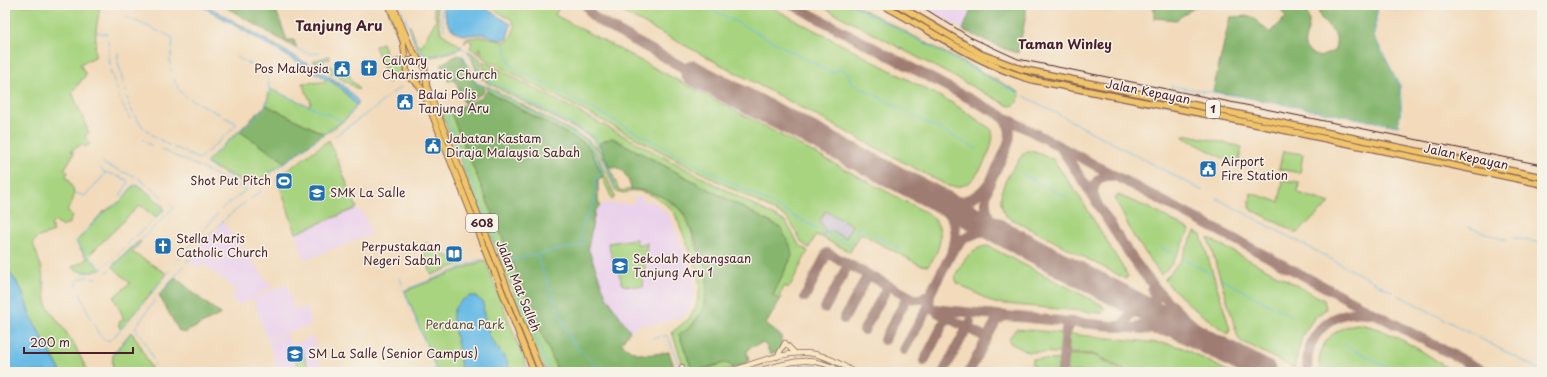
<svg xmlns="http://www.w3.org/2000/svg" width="1547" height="377" font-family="'Playpen Sans',sans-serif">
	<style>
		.built { fill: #ead1ec }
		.industrial { fill: #cabfd6 }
		.green { fill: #a8d480; stroke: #797a56 }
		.forest { fill: #86b66e; stroke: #686a4c }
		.water { fill: #6abce6; stroke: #5a6e88 }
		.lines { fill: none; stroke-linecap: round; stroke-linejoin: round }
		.stream { stroke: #6abce6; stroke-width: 1 }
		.taxiway { stroke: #9e7c72; stroke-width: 10 }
		.runway { stroke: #9e7c72; stroke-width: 25 }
		.secondary-casing { stroke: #85605d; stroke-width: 6 }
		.primary-casing { stroke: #85605d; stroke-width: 7 }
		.highway-casing { stroke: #85605d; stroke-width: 8 }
		.secondary { stroke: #f9e7c3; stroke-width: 4.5 }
		.primary { stroke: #f0c469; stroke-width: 5 }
		.highway { stroke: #f0c469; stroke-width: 5.5 }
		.rail { stroke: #4a1f2b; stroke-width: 1 }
		.labels { text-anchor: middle; stroke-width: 3; stroke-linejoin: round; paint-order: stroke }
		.shield { fill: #f7f3e8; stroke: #7e5f64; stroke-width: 1 }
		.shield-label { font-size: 11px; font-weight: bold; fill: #4a1f2b }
		.poi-label { font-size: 12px; fill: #4a1f2b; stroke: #f7f3e8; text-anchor: start }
		.street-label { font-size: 12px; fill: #4a1f2b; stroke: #f7f3e8 }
		.park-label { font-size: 12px; fill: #624c40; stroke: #f7f3e8 }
		.neighbourhood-label { font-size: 13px; font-weight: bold; fill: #4a1f2b; stroke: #f7f3e8 }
		.quarter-label { font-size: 14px; font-weight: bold; fill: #4a1f2b; stroke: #f7f3e8 }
	</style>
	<rect width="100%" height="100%" fill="#f7f3e8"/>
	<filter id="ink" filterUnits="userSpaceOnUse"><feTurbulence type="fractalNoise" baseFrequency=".025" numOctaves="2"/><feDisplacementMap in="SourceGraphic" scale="8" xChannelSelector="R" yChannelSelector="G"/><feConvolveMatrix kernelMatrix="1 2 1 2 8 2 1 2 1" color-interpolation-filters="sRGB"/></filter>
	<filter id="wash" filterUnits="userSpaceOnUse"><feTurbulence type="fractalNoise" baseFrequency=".012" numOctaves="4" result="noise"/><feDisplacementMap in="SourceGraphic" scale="16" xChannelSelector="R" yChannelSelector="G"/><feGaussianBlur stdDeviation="0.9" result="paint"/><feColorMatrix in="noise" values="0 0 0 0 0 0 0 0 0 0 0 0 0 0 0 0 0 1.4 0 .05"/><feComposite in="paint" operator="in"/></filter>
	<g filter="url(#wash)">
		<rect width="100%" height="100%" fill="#f2daba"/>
		<g class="built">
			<polygon points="923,5 973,5 963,30"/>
			<polygon points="329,140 359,212 362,211 372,234 305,260 277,178"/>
			<polygon points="634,197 643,198 644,203 648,202 647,200 655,203 670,217 694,276 695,284 691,308 682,317 656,324 644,325 642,323 630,331 606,296 588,248 595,211 603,205 603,203 634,204"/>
			<polygon points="223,222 272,287 255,295 256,297 287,284 294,310 306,306 311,325 267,339 253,299 239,305 231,297 236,292 227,282 202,264 199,268 189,260"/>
			<polygon points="287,334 291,345 313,337 322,372 278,372 268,340"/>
		</g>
		<polygon class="industrial" points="825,211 852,226 846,238 827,231 823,238 821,237 825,230 820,221"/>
		<g class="green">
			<path d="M5,5h95l-4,25 -1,27 -15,7 6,11 -14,17 17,41 -4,3 5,8 -5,3 -3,-3 -11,7 3,2 -10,17 4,2 -2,4c9,13 11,21 1,34l5,6 -3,7 -7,4 -7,-6 -4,4 3,7 -18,6 -3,5 8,23 6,40 26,36 15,30h-27l-30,-55 -10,-28 -16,-24z"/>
			<path d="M386,5h2c7,17 22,46 13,64 -2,5 -8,10 -12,14l-14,-37 7,-3 5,14 14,-5 -2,-14z"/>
			<path d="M433,5h3l5,28 21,14c-5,4 -14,6 -19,7 -25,9 -28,-8 -34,-28h1l6,16 5,5 15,-27z"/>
			<path d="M486,5h74l-5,10 374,199c18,14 12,36 -1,52l-8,-1 -60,-32 -10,19 -27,-14 4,-7h4l15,7 6,-13 -27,-14 -5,10 5,9 -4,7 -5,-2 -7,13c-13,-6 -13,-24 -25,-32l-297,-156 -5,-3 -1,-9 -2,1 1,6 -10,-7 2,-6 -4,-2 -4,4 2,-6c7,0 13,-2 20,-1 17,4 21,12 29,-10l-3,-7z"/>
			<path d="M609,5h158l187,99 37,25c7,12 -10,42 -19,51 -6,6 -16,8 -24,6z"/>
			<polygon points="819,5 855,5 1019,92 1020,96 1015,105 1009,106"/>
			<polygon points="469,51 480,59 483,80 479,77 471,56 468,54"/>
			<polygon points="329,56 330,60 327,59 321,63 322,65 329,64 341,75 349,74 352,82 356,84 359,90 313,61"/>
			<path d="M483,61l303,161 13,23 9,6 -19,37 -4,-2 -6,10 2,1 -1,3 -7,-4 19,-40 -11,-28 -168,-90 -14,5 20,47c5,2 9,-1 14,-1 14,0 29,7 40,15 14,9 18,27 23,42 3,8 8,14 10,22 6,26 -4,54 -27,67l13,34h15l17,-6 5,1 4,4 -14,4 -34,-1 -13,-39 17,-13 7,-12 4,-19 -2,-17 -23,-57 -8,-9 -13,-9 -15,-5h-7l-8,2 -8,-2 -21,-48 -4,-6 -105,-55z"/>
			<polygon points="988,61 1019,72 1045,79 1244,117 1542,181 1244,118 1044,80 1019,73"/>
			<path d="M326,78l16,10 14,16c-3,13 -21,23 -32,30l-58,-29 4,-16 39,17 2,-4 -9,-19 22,-1z"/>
			<polygon points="487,86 588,140 594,147 615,197 612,199 591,151 586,144 487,91"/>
			<polygon points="450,111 558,372 546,372 515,299 501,263 498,252 487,230 442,114"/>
			<polygon points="239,131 285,162 253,186 207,164 208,160"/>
			<polygon points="1185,134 1242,147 1238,166 1183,137"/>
			<polygon points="329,140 357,208 296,233 277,178"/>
			<path d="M1032,151l21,8 4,6 24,34 47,77 -2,3 -120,-63c-14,-23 4,-43 17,-62l4,-3z"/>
			<polygon points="1283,151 1303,154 1300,173 1279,169"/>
			<polygon points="1283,180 1299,182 1298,193 1330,203 1297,233 1249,208 1251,193 1279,202"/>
			<path d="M134,185l7,2 22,19 1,4 -8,8 -16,-13 -52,51 13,13c-10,5 -21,4 -29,-2l15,-8 -11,-17 26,-29 19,-12z"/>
			<polygon points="1118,195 1149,208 1190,230 1172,264 1161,275 1134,237 1115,199"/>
			<polygon points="474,210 539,372 536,372 472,211"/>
			<polygon points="1195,232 1201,235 1230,329 1228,334 1193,308 1164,280 1179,263"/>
			<polygon points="1208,238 1324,300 1326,309 1314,318 1302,336 1294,368 1239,340"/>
			<path d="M636,239l2,6 9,-3 -4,45 -20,-2c-5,-14 -12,-28 -15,-42z"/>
			<polygon points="139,241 141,242 132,252 167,274 121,329 118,325 120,324 119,322 124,319 114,297 130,283 112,266"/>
			<polygon points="426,243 429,247 462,263 432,275 421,248 418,247"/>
			<path d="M988,246l114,59 3,5 -3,3 -108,-10 -37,-20 -2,-7c8,-14 15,-29 33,-30z"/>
			<polygon points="485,260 529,372 437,372 405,291"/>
			<path d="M1357,324c25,1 75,32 95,48h-132c-5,-26 12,-44 37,-48z"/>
			<polygon points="1016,329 1062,333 1060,353 1028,352 1010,343 1009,339"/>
			<polygon points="131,332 137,340 153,372 112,372 113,354"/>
			<polygon points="1069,334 1169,344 1183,348 1229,372 1130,372 1093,354 1067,353"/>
			<polygon points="302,350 308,368 299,371 293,353"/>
			<polygon points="1067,355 1093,355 1126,372 1069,372 1065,367"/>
			<polygon points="1033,359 1059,360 1057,372 1033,372 1035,366 1031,364"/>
		</g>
		<g class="forest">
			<polygon points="222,5 274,5 287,40 294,40 297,49"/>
			<polygon points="973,5 1026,5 1026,15 1018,53 1005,49 963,30"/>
			<polygon points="1154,5 1198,5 1176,20 1154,18"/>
			<path d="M1277,5h28c1,5 3,11 4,16 1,16 -16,26 11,36l14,-6c7,-19 -3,-20 -13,-33 -2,-4 -3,-9 -5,-13h62l-4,31 26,50 1,22 -3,18 -185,-35 17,-74 21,-1 19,17 16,-16z"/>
			<polygon points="458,55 463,57 475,83 485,86 483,93 464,103 455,80 448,81 441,64"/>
			<path d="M487,91l99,53 5,7 12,25 -5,4v21l2,5 -5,5 -7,37 18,48 24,35 -9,12c17,15 26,12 48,9l7,20h-118l-108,-261 31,-13z"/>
			<polygon points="266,105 324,134 285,162 239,131"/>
			<path d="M612,138l169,90 9,17 2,11 -19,39 7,5 -14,24 15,12c1,11 -1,15 -11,18l-4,-9 -4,-2 -13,5 -2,4 2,9 -2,3 -14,4 -4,-4 -5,-1 -29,8 -3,-2 -13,-35c25,-10 30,-41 27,-65 -4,-12 -18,-50 -24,-58 -11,-14 -35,-21 -51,-22 -2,-11 -9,-24 -22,-22l-10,-24z"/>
			<polygon points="175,277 202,300 221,314 184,333 179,331 159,295"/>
			<polygon points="804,366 819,367 837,372 772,372"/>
		</g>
		<g class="water">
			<polygon points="200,5 206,5 342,84 358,101 358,105 355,104 340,87"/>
			<path d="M443,5h37l31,19 -4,14c-9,5 -14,-2 -23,-4 -5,0 -11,1 -16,1 -18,1 -23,-16 -25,-30z"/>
			<polygon points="5,265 21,289 31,317 61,372 5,372"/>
			<path d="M471,296h4l8,6 1,13 6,23 17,23 3,11h-49c-1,-8 -1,-17 -3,-25 -3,-21 -15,-41 13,-51z"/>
		</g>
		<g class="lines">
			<g class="stream">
				<path d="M399,5l22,48c13,5 25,-1 38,-6l12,6 12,25"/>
				<polyline points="440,5 444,30"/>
				<polyline points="704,5 832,73 842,69 849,74 850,82 977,149"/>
				<polyline points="852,5 1020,94"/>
				<polyline points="124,16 160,32"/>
				<polyline points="96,32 107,34"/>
				<polyline points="163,33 173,38 172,49"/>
				<polyline points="108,40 108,42"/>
				<polyline points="108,43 109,45"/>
				<polyline points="504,44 511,66 824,232"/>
				<polyline points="109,48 109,51"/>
				<polyline points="298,49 309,54 319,53"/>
				<polyline points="109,53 109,54"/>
				<polyline points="118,53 118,59"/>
				<polyline points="109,55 110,65"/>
				<polyline points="461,55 464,56 477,83 485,87"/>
				<polyline points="171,57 172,52"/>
				<polyline points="236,57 244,61"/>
				<polyline points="118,62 121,73"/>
				<polyline points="246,62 261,70"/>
				<polyline points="318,62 328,58"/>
				<polyline points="170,65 170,59"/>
				<polyline points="171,69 171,71"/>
				<polyline points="110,70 117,90"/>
				<polyline points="263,72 268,78"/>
				<polyline points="121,75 123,82"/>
				<polyline points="174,79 176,83"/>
				<polyline points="486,79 593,136 597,141 609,171"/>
				<polyline points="268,80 270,95"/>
				<polyline points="429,81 433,92"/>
				<polyline points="123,84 126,92"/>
				<polyline points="177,85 178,88"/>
				<polyline points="1171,86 1264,100 1398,126 1401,108 1400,86 1374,36 1378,5"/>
				<path d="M487,88l101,53 15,32 -8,5c1,8 2,17 -1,25 -6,15 -16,23 -11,42l-45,9v5l33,82 26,25"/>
				<polyline points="270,89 340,120"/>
				<polyline points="179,90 186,97"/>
				<polyline points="119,94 120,99"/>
				<polyline points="391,94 401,87"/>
				<polyline points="127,96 128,101"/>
				<polyline points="1024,96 1203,191"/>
				<polyline points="435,97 436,101"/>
				<polyline points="190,99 196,102"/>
				<polyline points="122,102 122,103"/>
				<polyline points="198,103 221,115"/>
				<polyline points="123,104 124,108"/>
				<polyline points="129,104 133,113"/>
				<polyline points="437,104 442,112"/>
				<polyline points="125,110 127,113"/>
				<polyline points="373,110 387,97"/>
				<polyline points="447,111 449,122 503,259 506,261 538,254"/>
				<polyline points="128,115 130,119"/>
				<polyline points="134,115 144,128"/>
				<polyline points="224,117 236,123 235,126 227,134"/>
				<polyline points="146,130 149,132"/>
				<polyline points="151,134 156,138"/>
				<polyline points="335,136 370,111"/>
				<polyline points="143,139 144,140"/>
				<polyline points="159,139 170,146"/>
				<polyline points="146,142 152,146"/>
				<polyline points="173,147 185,152"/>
				<polyline points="162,150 171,154"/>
				<polyline points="206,153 225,136"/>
				<polyline points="187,154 199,159 203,155"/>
				<polyline points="173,155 189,162"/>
				<polyline points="208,160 260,113 269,100"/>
				<polyline points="207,161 208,165 216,169"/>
				<polyline points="103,162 105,165 116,169"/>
				<polyline points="191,163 198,166"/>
				<polyline points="100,168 104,172 114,175"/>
				<polyline points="201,168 246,190 227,205"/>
				<polyline points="117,170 120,171"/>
				<polyline points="122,172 127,173"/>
				<polyline points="223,173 235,179"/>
				<polyline points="610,173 615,187"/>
				<polyline points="128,174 135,176"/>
				<polyline points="1022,174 1067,198"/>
				<polyline points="117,176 127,180 128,183 120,196"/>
				<polyline points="138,178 147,185"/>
				<polyline points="238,180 253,186 346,118 355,109 357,103"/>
				<polyline points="132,186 137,185 141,187"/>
				<polyline points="150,187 163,198"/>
				<polyline points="144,190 146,192"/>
				<polyline points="75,193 85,196 105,174 104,172"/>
				<polyline points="150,195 164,208 156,218"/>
				<polyline points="1216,198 1393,292"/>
				<polyline points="249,200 261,191"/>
				<polyline points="121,201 130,189"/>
				<polyline points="112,207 118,203"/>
				<polyline points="221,210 225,206"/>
				<polyline points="168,213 174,208 171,205"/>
				<polyline points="216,216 217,214"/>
				<polyline points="225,219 246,202"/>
				<polyline points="161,221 165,215"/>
				<polyline points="147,225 152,221"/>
				<polyline points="217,227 223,221"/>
				<polyline points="1468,227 1502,239 1516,238 1542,243"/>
				<polyline points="203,231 215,217"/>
				<polyline points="866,231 868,231"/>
				<polyline points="84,233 106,211"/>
				<polyline points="826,233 849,245 859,227 861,228"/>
				<polyline points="873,235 899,248"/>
				<polyline points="136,236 145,228"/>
				<polyline points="80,237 76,242 101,269"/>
				<polyline points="142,239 160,221"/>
				<polyline points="195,239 199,234"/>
				<polyline points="131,241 133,239"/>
				<polyline points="127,245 130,242"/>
				<polyline points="200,245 214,230"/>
				<polyline points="1160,247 1176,255"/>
				<polyline points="118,254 123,248"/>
				<polyline points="183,254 194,241"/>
				<polyline points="1182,258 1212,274"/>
				<polyline points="506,262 513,275 513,281 550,372"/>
				<polyline points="186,263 197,248"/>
				<polyline points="107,264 113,258"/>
				<polyline points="174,265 182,255"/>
				<polyline points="115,266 140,241"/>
				<polyline points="78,271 85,272"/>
				<polyline points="96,271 103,268"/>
				<polyline points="87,272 93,272"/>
				<polyline points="107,273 110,269"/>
				<polyline points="165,276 169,271"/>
				<polyline points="92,278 97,278"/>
				<polyline points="400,278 402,284"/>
				<polyline points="1221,279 1295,318"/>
				<polyline points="77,286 78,279 88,277"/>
				<polyline points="164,289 184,266"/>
				<polyline points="404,290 437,372"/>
				<polyline points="405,290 482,259"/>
				<polyline points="80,293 91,319"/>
				<polyline points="159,295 163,291"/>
				<polyline points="1398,295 1542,371"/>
				<polyline points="147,299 162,280"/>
				<path d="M94,324c3,8 7,15 15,17l2,-2"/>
				<polyline points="138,332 135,328 155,300"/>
				<polyline points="140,334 142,336"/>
				<polyline points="663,336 668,336 680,369 679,372"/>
				<polyline points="114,337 144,302"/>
				<polyline points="143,338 153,359"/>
				<polyline points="653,338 660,337"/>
				<polyline points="1343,344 1396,372"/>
				<polyline points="114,355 131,333"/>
				<polyline points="154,363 155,365"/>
				<polyline points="158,370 159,372"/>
				<path d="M770,372c23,-6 45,-10 68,0"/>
			</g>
			<g class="taxiway">
				<polyline points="586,5 592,15 599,21 693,73"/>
				<polyline points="793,5 1485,372"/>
				<polyline points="1062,150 1093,196"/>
				<path d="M1115,176c-13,-1 -21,3 -22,17 3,13 14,25 21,37 35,57 65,88 120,126"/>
				<path d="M939,200c13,14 21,29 14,48"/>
				<path d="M939,200c18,5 36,1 48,-15"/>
				<path d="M1000,232c-5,-5 -10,-11 -12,-18 -14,-35 42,-73 14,-97"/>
				<polyline points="930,294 929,304 933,309 1175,332 1210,343"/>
				<polyline points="805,297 827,253 914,299 922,299 930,294 952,252 963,239 979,232 1000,232"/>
				<polyline points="825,308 848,265"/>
				<polyline points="937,312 987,338 969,372"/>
				<polyline points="844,319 868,275"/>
				<path d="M1115,327c14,-3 19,-15 13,-27"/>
				<path d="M1136,328c19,-7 23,-22 16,-40"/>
				<polyline points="864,330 888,286"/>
				<polyline points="987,338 996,321 1005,316"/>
				<polyline points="884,340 908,296"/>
				<polyline points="904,350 928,307"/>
				<polyline points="924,361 947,317 952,313"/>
				<polyline points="944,371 970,322"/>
				<polyline points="1062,372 1066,329 1073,322"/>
				<path d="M1308,372c-6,-36 27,-67 63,-58"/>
			</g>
			<polyline class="runway" points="693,73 939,200 1264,372"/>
		</g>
	</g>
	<g filter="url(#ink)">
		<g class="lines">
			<g class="secondary-casing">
				<g id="secondary">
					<polyline points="785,343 795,353"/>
					<polyline points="777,357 785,343"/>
					<polyline points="682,372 682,367"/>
					<path d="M727,372c27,-8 59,-23 88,-18 13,3 26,10 37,17"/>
					<path d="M754,372c37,-10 53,-19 89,0"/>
				</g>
			</g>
			<g class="primary-casing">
				<g id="primary">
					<polyline points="389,5 403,41 406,66"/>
					<polyline points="393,5 411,48 419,60"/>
					<path d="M425,73l-6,6 -7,1 -5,-4 -1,-10c2,-4 5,-7 10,-7 12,2 9,19 11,28l114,285"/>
					<polyline points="414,80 422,89 534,372"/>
				</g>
			</g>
			<g class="highway-casing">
				<g id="highway">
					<path d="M883,5c49,26 96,60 150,75l212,42 297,62"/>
					<polyline points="898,5 981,54 1021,69 1542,177"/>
				</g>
			</g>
			<use href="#secondary" class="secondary"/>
			<use href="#primary" class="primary"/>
			<use href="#highway" class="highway"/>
			<polyline class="rail" points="919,5 970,37 1018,59 1542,165"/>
		</g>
	</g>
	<defs>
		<g id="church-square" transform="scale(0.9)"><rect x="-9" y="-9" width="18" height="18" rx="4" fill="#1f6fb2" stroke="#f7f3e8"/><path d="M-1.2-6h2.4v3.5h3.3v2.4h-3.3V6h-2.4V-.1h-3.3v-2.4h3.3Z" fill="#fff"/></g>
		<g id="civic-square" transform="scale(0.9)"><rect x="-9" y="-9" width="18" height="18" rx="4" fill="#1f6fb2" stroke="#f7f3e8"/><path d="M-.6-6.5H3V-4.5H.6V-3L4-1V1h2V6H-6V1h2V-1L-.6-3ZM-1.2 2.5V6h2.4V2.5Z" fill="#fff"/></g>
		<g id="stadium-square" transform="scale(0.9)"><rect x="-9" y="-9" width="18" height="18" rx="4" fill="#1f6fb2" stroke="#f7f3e8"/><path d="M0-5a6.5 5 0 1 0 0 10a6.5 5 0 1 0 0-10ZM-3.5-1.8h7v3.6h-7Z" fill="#fff"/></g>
		<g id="school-square" transform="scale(0.9)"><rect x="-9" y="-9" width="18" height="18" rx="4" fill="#1f6fb2" stroke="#f7f3e8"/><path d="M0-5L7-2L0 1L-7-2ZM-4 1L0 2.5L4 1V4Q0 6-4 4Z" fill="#fff"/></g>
		<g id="library-square" transform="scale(0.9)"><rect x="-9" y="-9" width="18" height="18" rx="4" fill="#1f6fb2" stroke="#f7f3e8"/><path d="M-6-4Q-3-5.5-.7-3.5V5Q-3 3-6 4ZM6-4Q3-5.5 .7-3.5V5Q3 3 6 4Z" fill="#fff"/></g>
	</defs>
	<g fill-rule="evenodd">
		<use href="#church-square" x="369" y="68"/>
		<use href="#civic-square" x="342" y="69"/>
		<use href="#civic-square" x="405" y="102"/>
		<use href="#civic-square" x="433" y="146"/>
		<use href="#civic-square" x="1208" y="169"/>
		<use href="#stadium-square" x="284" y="181"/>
		<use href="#school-square" x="317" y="193"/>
		<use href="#church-square" x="163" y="246"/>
		<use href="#library-square" x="454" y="254"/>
		<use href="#school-square" x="620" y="266"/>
		<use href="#school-square" x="295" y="354"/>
	</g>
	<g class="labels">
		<g class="shield">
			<rect x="1206" y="100" width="14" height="18" rx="3"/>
			<rect x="466" y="214" width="32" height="18" rx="3"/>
		</g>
		<g class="shield-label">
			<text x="1213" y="113">1</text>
			<text x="482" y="227">608</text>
		</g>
		<g class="poi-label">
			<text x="382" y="65">Calvary<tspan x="382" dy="14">Charismatic Church</tspan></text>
			<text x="329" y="73" text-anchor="end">Pos Malaysia</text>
			<text x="418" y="99">Balai Polis<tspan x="418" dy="14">Tanjung Aru</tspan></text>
			<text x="446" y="143">Jabatan Kastam<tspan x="446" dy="14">Diraja Malaysia Sabah</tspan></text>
			<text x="1221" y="166">Airport<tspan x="1221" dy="14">Fire Station</tspan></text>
			<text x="271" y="185" text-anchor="end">Shot Put Pitch</text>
			<text x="330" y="197">SMK La Salle</text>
			<text x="176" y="243">Stella Maris<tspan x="176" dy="14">Catholic Church</tspan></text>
			<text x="441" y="251" text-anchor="end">Perpustakaan<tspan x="441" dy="14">Negeri Sabah</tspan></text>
			<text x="633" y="263">Sekolah Kebangsaan<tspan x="633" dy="14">Tanjung Aru 1</tspan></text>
			<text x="308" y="358">SM La Salle (Senior Campus)</text>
		</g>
		<g class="street-label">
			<text transform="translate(1148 92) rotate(11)" y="4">Jalan Kepayan</text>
			<text transform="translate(1466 157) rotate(12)" y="4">Jalan Kepayan</text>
			<text transform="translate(518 286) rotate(68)" y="4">Jalan Mat Salleh</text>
		</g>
		<g class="park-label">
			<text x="465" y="329">Perdana Park</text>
		</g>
		<g class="neighbourhood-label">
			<text x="1065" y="49">Taman Winley</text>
		</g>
		<g class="quarter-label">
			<text x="339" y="31">Tanjung Aru</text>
		</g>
	</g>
	<rect width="1547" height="377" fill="none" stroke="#f7f3e8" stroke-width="20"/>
	<path d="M24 347v6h109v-6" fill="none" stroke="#4a1f2b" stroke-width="2"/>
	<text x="30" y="347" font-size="12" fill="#4a1f2b" stroke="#f7f3e8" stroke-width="3" paint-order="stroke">200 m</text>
</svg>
